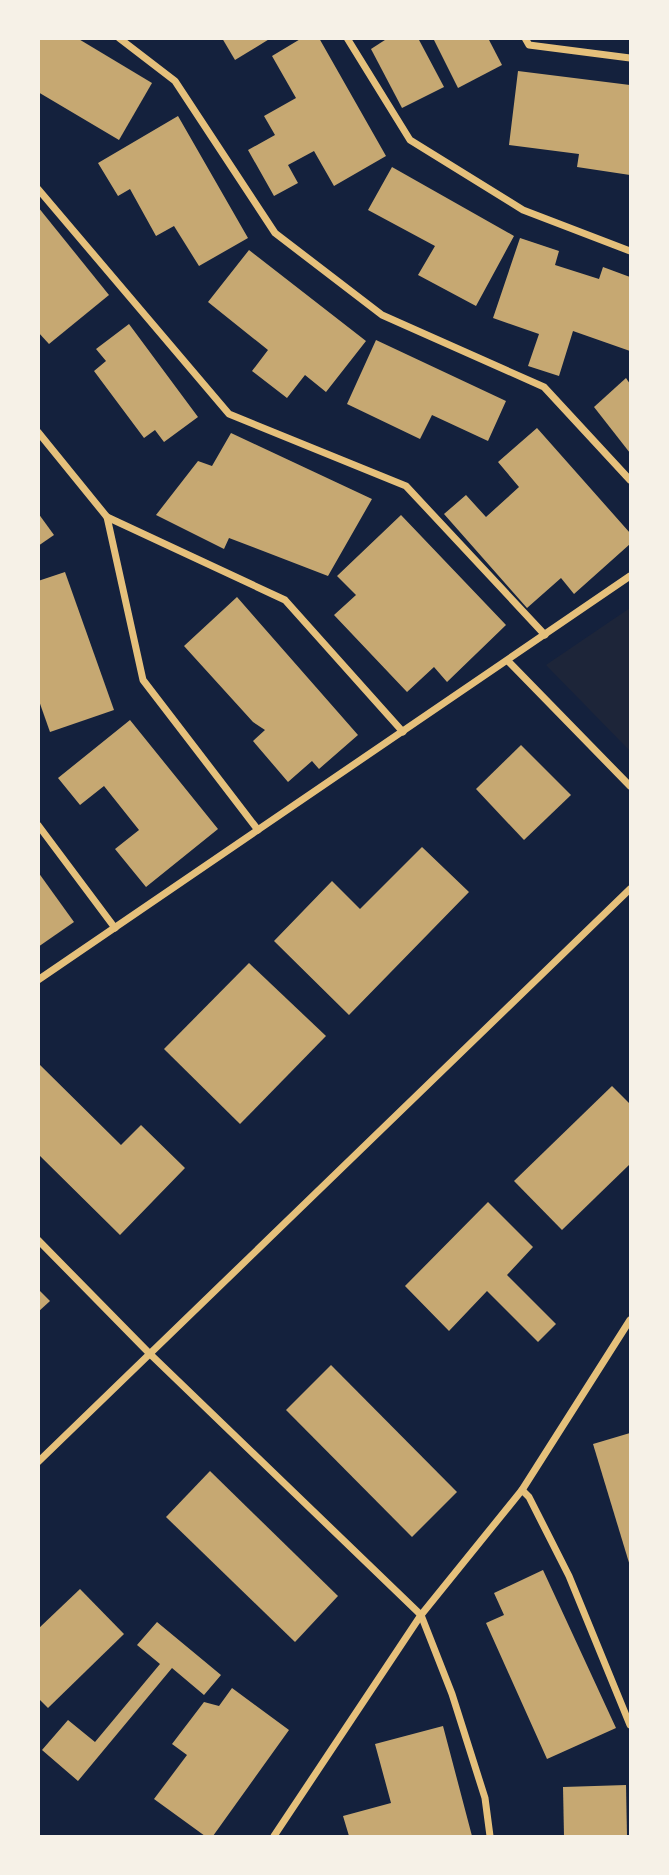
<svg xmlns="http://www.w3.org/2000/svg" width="669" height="1875" font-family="'Noto Sans',sans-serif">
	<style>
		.green { fill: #1d2539 }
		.building { fill: #c6a872 }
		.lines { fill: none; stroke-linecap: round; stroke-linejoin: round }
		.minor { stroke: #e5c07b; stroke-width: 7 }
	</style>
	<rect width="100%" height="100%" fill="#14213d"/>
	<polygon class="green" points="630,608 630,751 546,665"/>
	<g class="building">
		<polygon points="38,38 77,38 152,83 119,140 38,92"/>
		<polygon points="222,38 271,38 235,60"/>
		<polygon points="302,38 319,38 386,156 334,186 314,151 288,165 298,183 274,196 248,150 275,135 264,116 296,98 272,56"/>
		<polygon points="388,38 418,38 444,87 402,108 371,49"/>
		<polygon points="433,38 488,38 502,65 458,88"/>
		<polygon points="518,71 630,85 630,175 577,167 579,154 509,145"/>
		<polygon points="178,116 248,238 199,266 174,226 156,236 130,189 118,196 98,163"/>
		<polygon points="392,167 514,236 476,306 418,275 435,246 368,210"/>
		<polygon points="38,207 109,295 49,344 38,332"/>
		<polygon points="520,238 559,251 555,265 599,279 603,267 630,277 630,351 573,331 559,376 528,366 539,334 493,318"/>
		<polygon points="249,250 366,341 326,392 305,375 287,398 252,371 268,350 208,302"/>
		<polygon points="129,324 198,417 164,442 155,430 144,438 94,371 106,361 96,349"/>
		<polygon points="376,340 506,401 488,441 432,415 420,439 347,404"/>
		<polygon points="626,378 630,384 630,453 594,407"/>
		<polygon points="537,428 630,533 630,544 574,594 561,578 527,608 444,514 466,495 486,517 519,487 498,462"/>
		<polygon points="231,433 372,499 328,576 229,538 224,549 156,515 198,461 212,466"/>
		<polygon points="38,513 54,535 38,546"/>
		<polygon points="401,515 506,625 447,682 434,667 407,692 334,615 356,595 337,576"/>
		<polygon points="65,572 114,710 50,732 38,698 38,581"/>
		<polygon points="237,597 358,735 319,769 312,761 288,782 253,741 265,730 253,722 184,646"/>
		<polygon points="130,720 218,829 146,887 115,849 139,830 104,786 80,805 58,778"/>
		<polygon points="521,745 571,795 524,840 476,789"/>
		<polygon points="422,847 469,892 349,1015 274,941 332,881 360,909"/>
		<polygon points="38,872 74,922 38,947"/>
		<polygon points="249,963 326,1036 240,1124 164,1049"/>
		<polygon points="38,1063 121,1145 141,1125 185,1168 120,1235 38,1154"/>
		<polygon points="612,1086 630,1104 630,1164 562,1230 514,1181"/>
		<polygon points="488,1202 533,1247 507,1275 556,1324 538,1342 487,1291 449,1331 405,1286"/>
		<polygon points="38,1289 50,1301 38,1312"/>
		<polygon points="331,1365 457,1492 412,1537 286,1410"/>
		<polygon points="630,1433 630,1566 593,1444"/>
		<polygon points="210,1471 338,1596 295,1642 166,1517"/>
		<polygon points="543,1570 616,1728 547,1759 486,1623 504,1615 494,1593"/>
		<polygon points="80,1589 124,1634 48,1708 38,1698 38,1629"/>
		<polygon points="157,1622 221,1675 204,1695 172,1668 78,1781 42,1750 68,1720 95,1742 160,1664 137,1645"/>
		<polygon points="232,1688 289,1730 213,1836 205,1836 154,1799 187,1755 172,1744 204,1702 219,1706"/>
		<polygon points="443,1726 472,1836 349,1836 343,1816 391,1803 375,1744"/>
		<polygon points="626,1785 627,1836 564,1836 563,1787"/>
	</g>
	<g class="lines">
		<g class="minor">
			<polyline points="119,38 175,81 275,233 382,315 544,387 630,480"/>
			<polyline points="347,38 410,140 523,210 630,251"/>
			<polyline points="525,38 529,45 630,58"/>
			<polyline points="38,189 229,414 406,486 545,635"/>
			<polyline points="38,432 107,517 143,680 258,830"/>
			<polyline points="107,517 285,600 403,732"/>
			<polyline points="508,661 630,786"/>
			<polyline points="38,825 115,928"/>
			<polyline points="38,980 630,576"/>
			<polyline points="38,1240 149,1353 421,1615 452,1694 485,1798 490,1836"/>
			<polyline points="38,1462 630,889"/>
			<polyline points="522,1490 529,1497 569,1576 630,1725"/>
			<polyline points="274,1836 421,1615 522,1490 630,1320"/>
		</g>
	</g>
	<rect width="669" height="1875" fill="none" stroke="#f6f1e7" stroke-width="80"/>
</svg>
